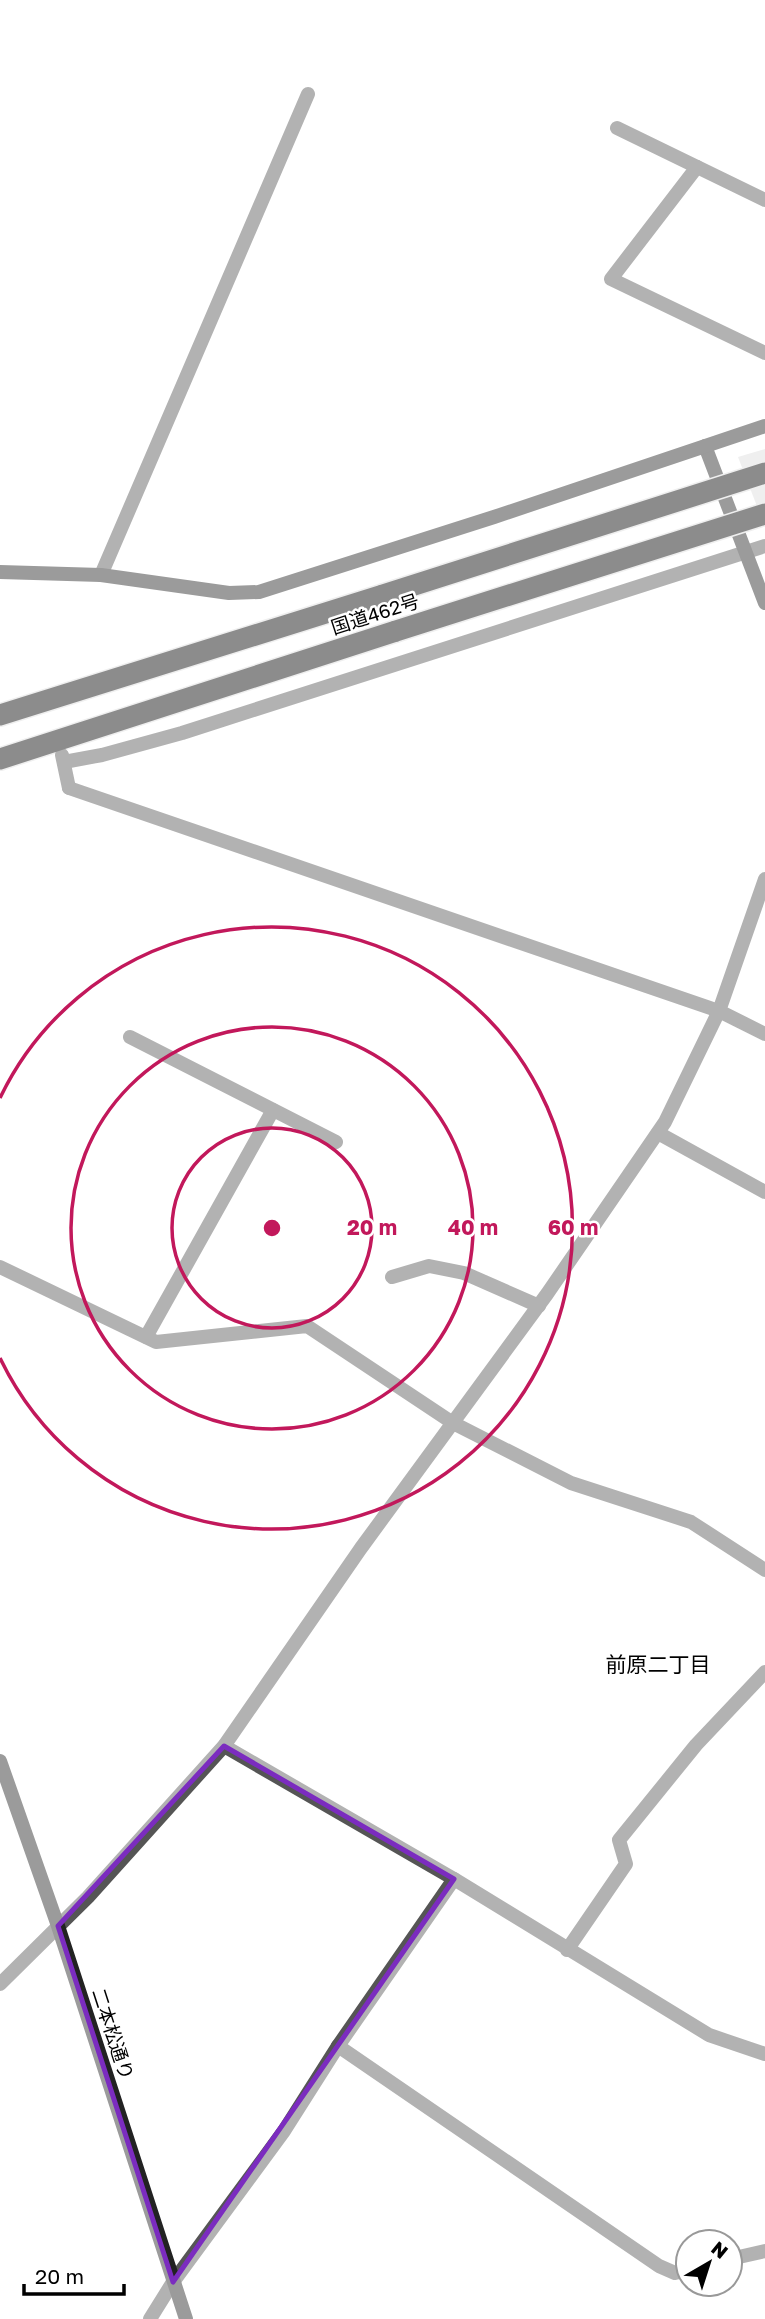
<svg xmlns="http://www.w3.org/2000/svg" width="765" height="2319" font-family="'Golos Text','Noto Sans JP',sans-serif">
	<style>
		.green { fill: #dcdcdc }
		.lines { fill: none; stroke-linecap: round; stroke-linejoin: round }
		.highway-casing { stroke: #dbdbdb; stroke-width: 24 }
		.lane { stroke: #555; stroke-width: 14 }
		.street { stroke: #555; stroke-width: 14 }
		.secondary { stroke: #222; stroke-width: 14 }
		.highway { stroke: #000; stroke-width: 21 }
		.highway-bridge-casing { stroke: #dbdbdb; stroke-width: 24; stroke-linecap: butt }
		.highway-bridge { stroke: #000; stroke-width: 21 }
		.marked { fill: none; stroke: #7b2cbf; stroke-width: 5; stroke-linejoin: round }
		.ring { fill: none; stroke: #c2185b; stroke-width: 3.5 }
		.labels { text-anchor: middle; stroke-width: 5; stroke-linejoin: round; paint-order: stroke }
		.street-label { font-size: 19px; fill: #000; stroke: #fff }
		.neighbourhood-label { font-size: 21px; fill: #000; stroke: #fff }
		.centre { fill: #c2185b; stroke: #fff; stroke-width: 3.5 }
		.ring-label { font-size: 21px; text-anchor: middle; font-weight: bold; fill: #c2185b; stroke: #fff; stroke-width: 5; stroke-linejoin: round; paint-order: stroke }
	</style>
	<rect width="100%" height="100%" fill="#fff"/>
	<polygon class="green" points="765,449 765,527 738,457"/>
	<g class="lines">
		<g class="highway-casing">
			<g id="highway">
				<polyline points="0,715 383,595"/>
				<polyline points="0,759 396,631"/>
			</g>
		</g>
		<g class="lane">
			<polyline points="697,167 611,279 765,353"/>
			<polyline points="101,575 308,94"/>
			<polyline points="69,788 719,1011 765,1034"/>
		</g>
		<g class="street">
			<polyline points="617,128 765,200"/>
			<polyline points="62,755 69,788"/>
			<polyline points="64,762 102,755 182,733 765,546"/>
			<polyline points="130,1037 336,1142"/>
			<polyline points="658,1133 765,1192"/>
			<polyline points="0,1267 156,1342 307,1326 453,1423 571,1483 691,1522 765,1570"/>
			<polyline points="392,1277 429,1266 464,1273 539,1306"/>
			<polyline points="146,1337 273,1110"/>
			<polyline points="224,1746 454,1879 709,2035 765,2054"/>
			<polyline points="567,1950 626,1864 619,1840 696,1745 765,1672"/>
			<polyline points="0,1984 88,1897 224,1746 361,1548 547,1294 665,1122 719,1011 765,879"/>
			<polyline points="338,2046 659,2266 675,2273 688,2270"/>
			<polyline points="730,2259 765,2251"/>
			<polyline points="150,2319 173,2282 284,2131 338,2046 454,1879"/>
		</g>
		<g class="secondary">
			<polyline points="705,446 765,603"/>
			<polyline points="0,572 101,575 229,593 259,592 494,517 765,426"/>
			<polyline points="0,1761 58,1926 186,2319"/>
		</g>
		<use href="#highway" class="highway"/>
		<g class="highway-bridge-casing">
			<g id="highway-bridge">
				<polyline points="383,595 765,473"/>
				<polyline points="396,631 765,514"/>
			</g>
		</g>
		<use href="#highway-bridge" class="highway-bridge"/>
	</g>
	<path d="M0 0H765V2319H0ZM224,1746l230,133 -281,403 -115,-356z" fill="#fff" fill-opacity=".55" fill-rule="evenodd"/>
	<path class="marked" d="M224,1746l230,133 -281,403 -115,-356z"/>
	<g class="ring">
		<circle cx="272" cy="1228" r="100"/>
		<circle cx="272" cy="1228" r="201"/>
		<path d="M0 1098A301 301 0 1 1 0 1358"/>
	</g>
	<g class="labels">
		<g class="street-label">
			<text transform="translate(375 614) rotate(-18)" y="7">国道462号</text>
			<text transform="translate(113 2034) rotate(72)" y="7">二本松通り</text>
		</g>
		<g class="neighbourhood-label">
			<text x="658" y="1672">前原二丁目</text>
		</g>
	</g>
	<circle cx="272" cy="1228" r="10" class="centre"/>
	<g class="ring-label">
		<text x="372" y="1235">20 m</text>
		<text x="473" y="1235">40 m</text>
		<text x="573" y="1235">60 m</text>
	</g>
	<g transform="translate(709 2263) rotate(39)"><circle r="33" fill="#ffffff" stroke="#999999" stroke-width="2"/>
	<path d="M0-5L12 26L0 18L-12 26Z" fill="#000000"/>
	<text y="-10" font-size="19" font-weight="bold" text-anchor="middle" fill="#000000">N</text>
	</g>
	<path d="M24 2284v10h100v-10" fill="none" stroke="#000000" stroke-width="3.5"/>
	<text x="35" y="2284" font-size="21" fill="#000000" stroke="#ffffff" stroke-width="5" paint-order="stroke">20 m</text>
</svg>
